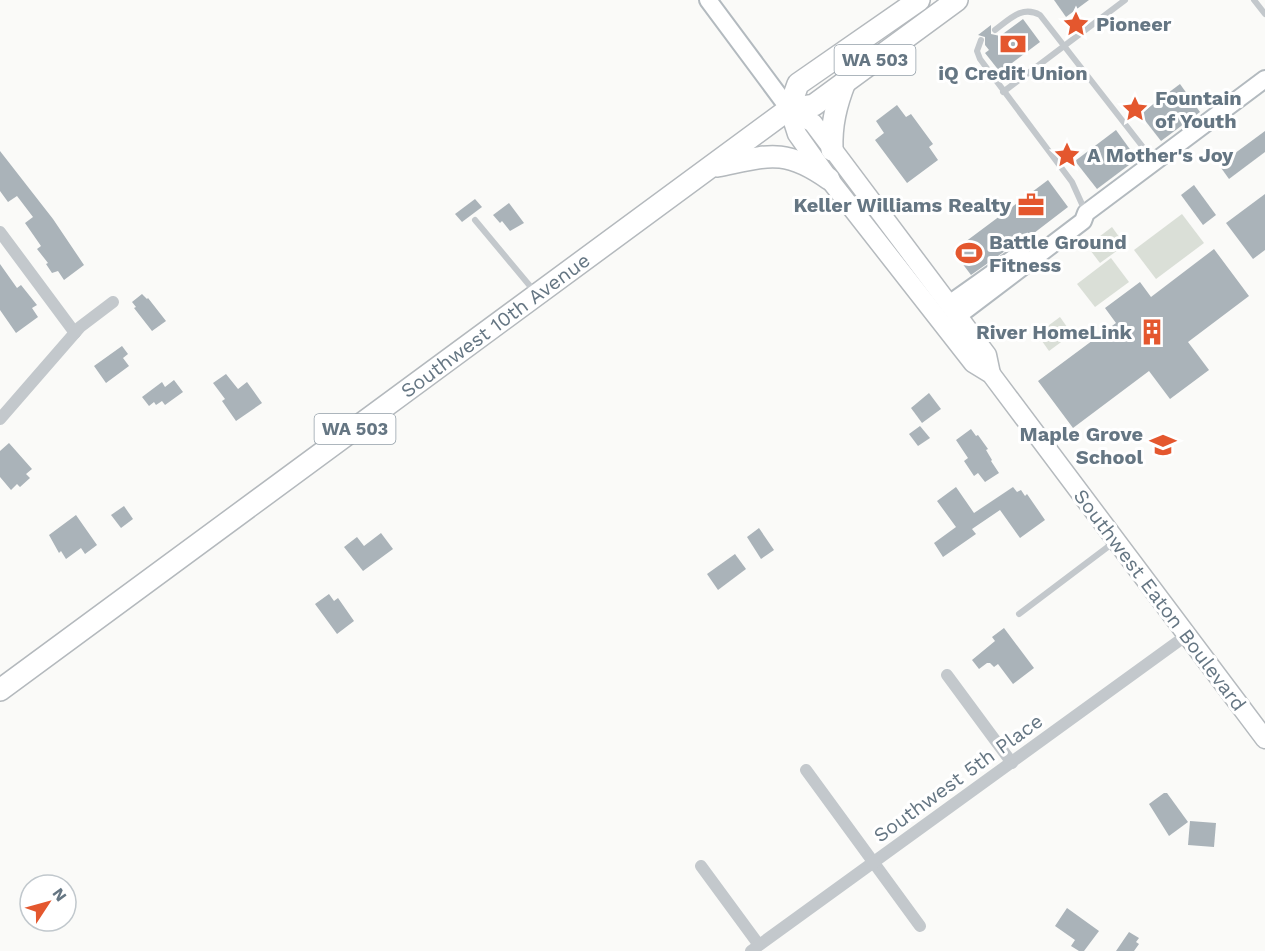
<svg xmlns="http://www.w3.org/2000/svg" width="1265" height="951" font-family="'Work Sans',sans-serif">
	<style>
		.green { fill: #dadfd7 }
		.building { fill: #aab3b9 }
		.lines { fill: none; stroke-linecap: round; stroke-linejoin: round }
		.secondary-casing { stroke: #b3babf; stroke-width: 20 }
		.primary-casing { stroke: #b5babe; stroke-width: 21 }
		.highway-casing { stroke: #b4b9bd; stroke-width: 24 }
		.lane { stroke: #c3c8cc; stroke-width: 6 }
		.street { stroke: #c3c8cc; stroke-width: 12 }
		.secondary { stroke: #fff; stroke-width: 16 }
		.primary { stroke: #fff; stroke-width: 18 }
		.highway { stroke: #fff; stroke-width: 21 }
		.labels { text-anchor: middle; stroke-width: 6; stroke-linejoin: round; paint-order: stroke }
		.shield { fill: #fff; stroke: #939fa8; stroke-width: 1.5 }
		.shield-label { font-size: 18px; font-weight: bold; fill: #657683 }
		.poi-label { font-size: 20px; font-weight: bold; fill: #657683; stroke: #fff; text-anchor: start }
		.street-label { font-size: 20px; fill: #657683; stroke: #fff }
	</style>
	<rect width="100%" height="100%" fill="#fafaf8"/>
	<g class="green">
		<polygon points="1182,214 1204,243 1156,279 1134,250"/>
		<polygon points="1112,227 1125,245 1100,263 1087,246"/>
		<polygon points="1111,258 1129,282 1095,307 1077,284"/>
		<polygon points="1060,317 1072,334 1049,351 1037,334"/>
	</g>
	<g class="building">
		<polygon points="1054,0 1089,0 1066,17"/>
		<polygon points="1023,19 1040,42 1000,72 985,53 989,50 985,45 985,37 978,35 991,25 991,34 1000,36"/>
		<polygon points="1180,84 1200,112 1161,141 1140,114"/>
		<polygon points="897,105 906,117 911,114 933,144 929,147 938,160 907,183 875,140 884,133 876,121"/>
		<polygon points="1116,130 1137,159 1097,189 1075,161"/>
		<polygon points="1265,131 1265,152 1229,179 1219,165"/>
		<polygon points="0,151 53,219 84,265 64,280 58,271 52,273 46,264 48,263 37,249 41,246 25,223 33,217 17,196 8,202 0,191"/>
		<polygon points="1048,180 1068,207 1021,243 1015,244 971,275 953,251"/>
		<polygon points="1194,185 1216,215 1203,225 1181,195"/>
		<polygon points="1265,194 1265,250 1253,259 1226,223"/>
		<polygon points="475,199 482,207 462,222 455,214"/>
		<polygon points="509,203 524,223 510,231 502,221 500,223 493,215"/>
		<polygon points="1214,249 1249,296 1188,342 1209,370 1170,399 1149,371 1073,428 1038,381 1116,323 1105,308 1140,282 1151,297"/>
		<polygon points="0,264 17,288 21,285 37,305 32,308 38,317 16,333 0,310"/>
		<polygon points="142,294 147,299 148,298 166,321 152,331 134,308 136,307 132,302"/>
		<polygon points="122,346 128,354 123,358 129,366 106,383 94,366"/>
		<polygon points="226,374 238,389 247,382 262,403 236,421 222,401 225,399 213,383"/>
		<polygon points="174,380 183,392 165,405 162,401 156,405 154,402 149,406 142,397 162,382 165,387"/>
		<polygon points="929,393 941,409 922,423 911,408"/>
		<polygon points="920,426 930,438 918,446 909,434"/>
		<polygon points="971,429 976,436 978,435 988,449 986,450 992,460 991,461 999,473 985,482 978,473 974,476 964,461 968,458 956,440"/>
		<polygon points="9,443 32,469 26,474 30,478 20,487 17,484 11,490 0,477 0,451"/>
		<polygon points="956,487 974,513 1013,487 1017,492 1021,490 1025,496 1027,494 1045,520 1020,538 1000,510 972,529 976,534 943,557 934,543 956,527 937,501"/>
		<polygon points="124,506 133,519 121,528 111,515"/>
		<polygon points="76,515 97,545 85,554 81,548 66,559 61,551 59,553 49,535"/>
		<polygon points="759,528 774,550 761,559 747,537"/>
		<polygon points="381,533 393,549 363,571 344,547 357,537 364,546"/>
		<polygon points="735,554 746,569 718,590 707,574"/>
		<polygon points="329,594 334,601 338,598 354,621 337,634 315,604"/>
		<polygon points="1004,628 1034,668 1013,684 998,664 994,667 990,663 987,663 979,669 972,660 995,641 992,637"/>
		<polygon points="1164,793 1167,793 1188,822 1169,836 1149,804"/>
		<polygon points="1190,821 1216,823 1214,847 1188,845"/>
		<polygon points="1067,908 1099,931 1084,951 1079,951 1071,946 1075,940 1055,926"/>
		<polygon points="1129,932 1139,938 1136,942 1139,944 1134,951 1116,951"/>
	</g>
	<g class="lines">
		<g class="secondary-casing">
			<g id="secondary">
				<polyline points="708,0 789,109"/>
				<polyline points="949,304 1021,253"/>
				<polyline points="958,316 1083,221 1086,213 1265,79"/>
			</g>
		</g>
		<g class="primary-casing">
			<g id="primary">
				<polyline points="789,109 797,134 829,179 973,363 991,374 1265,739"/>
				<polyline points="789,109 813,123 987,355 991,374"/>
			</g>
		</g>
		<g class="highway-casing">
			<g id="highway">
				<polyline points="789,109 798,84 919,0"/>
				<path d="M832,150c-1,-25 4,-45 13,-68"/>
				<path d="M717,166c50,-10 67,-19 112,13"/>
				<path id="s1" d="M0,690l789,-581 25,-4 143,-105"/>
			</g>
		</g>
		<g class="lane">
			<polyline points="1254,0 1265,14"/>
			<path d="M995,30c15,-11 27,-25 45,-15l113,145"/>
			<polyline points="981,40 977,51 980,59 1072,182 1086,213"/>
			<polyline points="1003,92 1125,0"/>
			<polyline points="475,220 535,292"/>
			<polyline points="1019,614 1113,543"/>
		</g>
		<g class="street">
			<polyline points="0,232 75,333"/>
			<polyline points="0,419 80,327 113,302"/>
			<polyline points="947,675 1012,763"/>
			<polyline points="806,770 920,926"/>
			<polyline points="701,866 759,945"/>
			<polyline points="751,951 1187,635"/>
		</g>
		<use href="#secondary" class="secondary"/>
		<use href="#primary" class="primary"/>
		<use href="#highway" class="highway"/>
	</g>
	<defs>
		<g id="sight-bare" transform="scale(2.07)"><path d="M0-6L1.8-2.2L6-1.7L2.9 1.2L3.7 5.4L0 3.3L-3.7 5.4L-2.9 1.2L-6-1.7L-1.8-2.2Z" fill="#e4572e" stroke="#fff" stroke-width="2.5" paint-order="stroke"/></g>
		<g id="bank-bare" transform="scale(2.07)"><path d="M-6-4H6V4H-6ZM0-2.3a2.3 2.3 0 1 0 0 4.6a2.3 2.3 0 1 0 0-4.6Z" fill="#e4572e" stroke="#fff" stroke-width="2.5" paint-order="stroke"/></g>
		<g id="office-bare" transform="scale(2.07)"><path d="M-6-3h4V-5.5h4V-3h4V5H-6ZM-1-4.5V-3h2v-1.5ZM-6 0V1H6V0Z" fill="#e4572e" stroke="#fff" stroke-width="2.5" paint-order="stroke"/></g>
		<g id="stadium-bare" transform="scale(2.07)"><path d="M0-5a6.5 5 0 1 0 0 10a6.5 5 0 1 0 0-10ZM-3.5-1.8h7v3.6h-7Z" fill="#e4572e" stroke="#fff" stroke-width="2.5" paint-order="stroke"/></g>
		<g id="building-bare" transform="scale(2.07)"><path d="M-4-6H4V6H1V3H-1V6H-4ZM-2.5-4.3h1.7v1.8h-1.7ZM.8-4.3h1.7v1.8H.8ZM-2.5-1h1.7V.8h-1.7ZM.8-1h1.7V.8H.8Z" fill="#e4572e" stroke="#fff" stroke-width="2.5" paint-order="stroke"/></g>
		<g id="school-bare" transform="scale(2.07)"><path d="M0-5L7-2L0 1L-7-2ZM-4 1L0 2.5L4 1V4Q0 6-4 4Z" fill="#e4572e" stroke="#fff" stroke-width="2.5" paint-order="stroke"/></g>
	</defs>
	<g fill-rule="evenodd">
		<use href="#sight-bare" x="1076" y="24"/>
		<use href="#bank-bare" x="1013" y="44"/>
		<use href="#sight-bare" x="1135" y="109"/>
		<use href="#sight-bare" x="1067" y="155"/>
		<use href="#office-bare" x="1031" y="205"/>
		<use href="#stadium-bare" x="969" y="253"/>
		<use href="#building-bare" x="1152" y="332"/>
		<use href="#school-bare" x="1163" y="445"/>
	</g>
	<g class="labels">
		<g class="shield">
			<rect x="834.5" y="45" width="81" height="30" rx="4.5"/>
			<rect x="314.5" y="414" width="81" height="30" rx="4.5"/>
		</g>
		<g class="shield-label">
			<text x="875" y="66">WA 503</text>
			<text x="355" y="435">WA 503</text>
		</g>
		<g class="poi-label">
			<text x="1096" y="31">Pioneer</text>
			<text x="1013" y="80" text-anchor="middle">iQ Credit Union</text>
			<text x="1155" y="105">Fountain<tspan x="1155" dy="23">of Youth</tspan></text>
			<text x="1087" y="162">A Mother's Joy</text>
			<text x="1011" y="212" text-anchor="end">Keller Williams Realty</text>
			<text x="989" y="249">Battle Ground<tspan x="989" dy="23">Fitness</tspan></text>
			<text x="1132" y="339" text-anchor="end">River HomeLink</text>
			<text x="1143" y="441" text-anchor="end">Maple Grove<tspan x="1143" dy="23">School</tspan></text>
		</g>
		<g class="street-label">
			<text dy="7" stroke="none"><textPath href="#s1" startOffset="615">Southwest 10th Avenue</textPath></text>
			<text transform="translate(1160 600) rotate(53)" y="7">Southwest Eaton Boulevard</text>
			<text transform="translate(958 778) rotate(-36)" y="7">Southwest 5th Place</text>
		</g>
	</g>
	<g transform="translate(48 903) rotate(54)"><circle r="28" fill="#ffffff" stroke="#c1c8cd" stroke-width="1.5"/>
	<path d="M0-4.5L10 22L0 15L-10 22Z" fill="#e4572e"/>
	<text y="-9" font-size="16" font-weight="bold" text-anchor="middle" fill="#657683">N</text>
	</g>
</svg>
